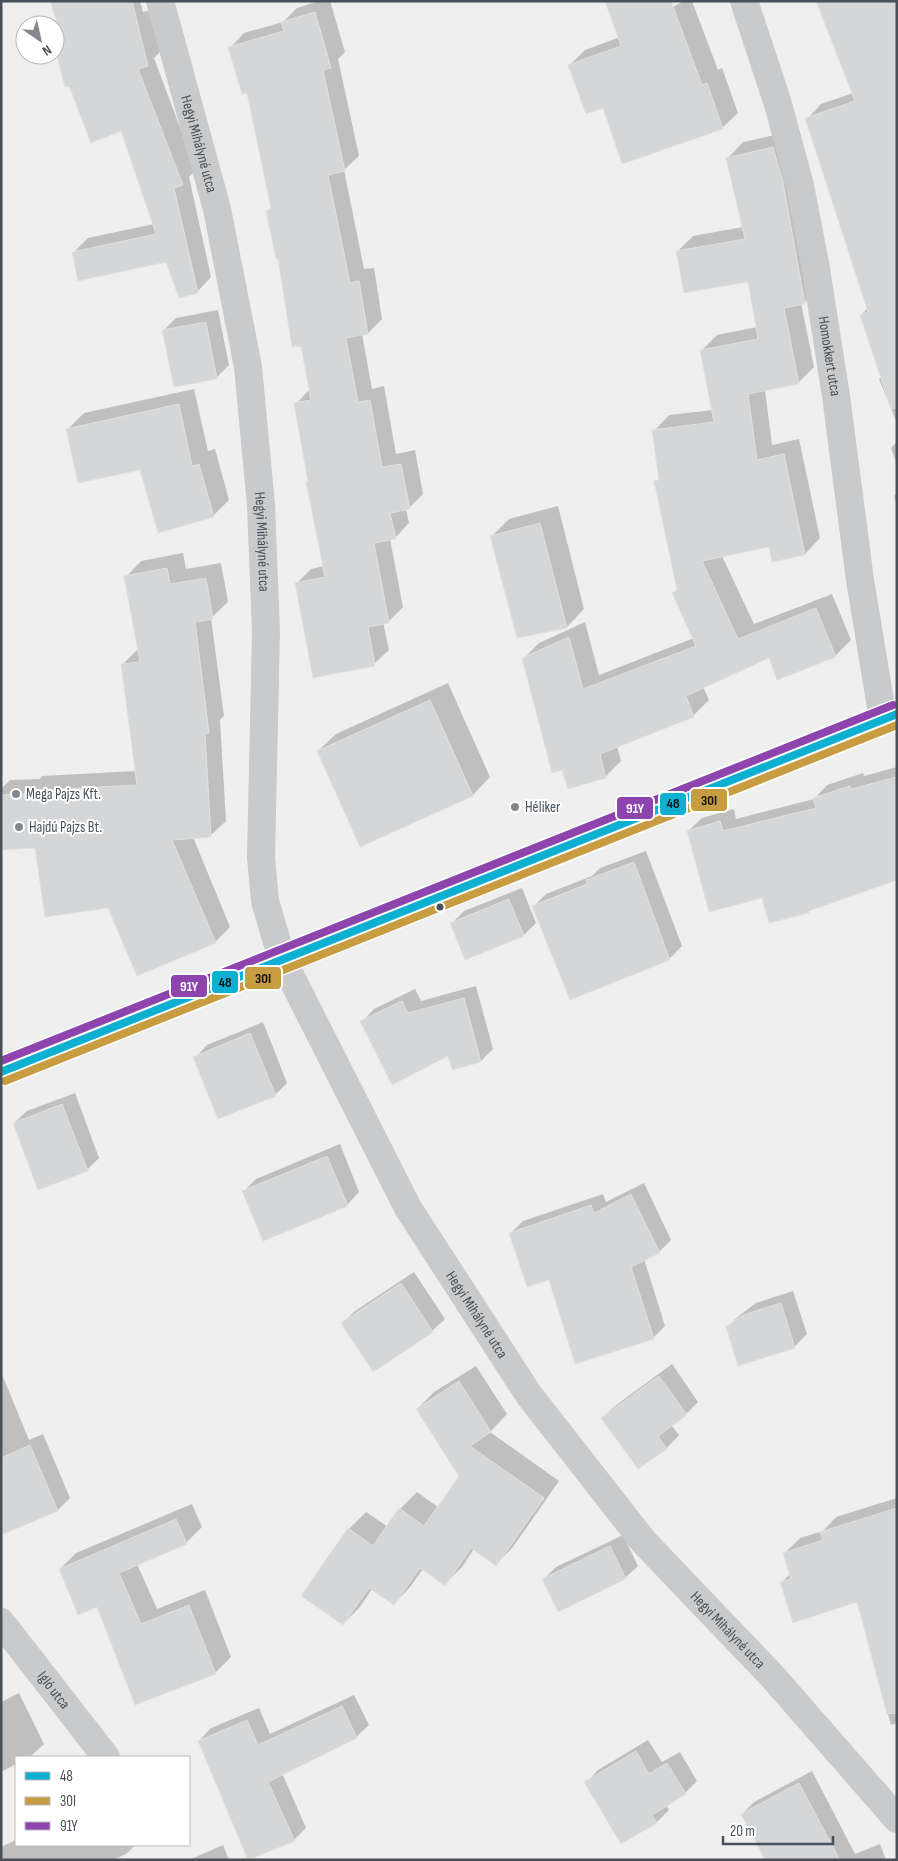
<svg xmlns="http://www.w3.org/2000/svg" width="898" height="1861" font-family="'Sofia Sans Condensed',sans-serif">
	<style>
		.shadow { fill: #0003 }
		.building { fill: #d5d6d8; stroke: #e0e1e1 }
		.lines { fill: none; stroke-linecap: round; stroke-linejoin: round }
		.minor { stroke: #c9cacc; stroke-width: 28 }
		.bus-1-casing { stroke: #fff; stroke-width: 11 }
		.bus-2-casing { stroke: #fff; stroke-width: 11 }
		.bus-3-casing { stroke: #fff; stroke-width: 11 }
		.bus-1 { stroke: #0db0d0; stroke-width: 8 }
		.bus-2 { stroke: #c89c40; stroke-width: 8 }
		.bus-3 { stroke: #8e44ad; stroke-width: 8 }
		.poi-dot { fill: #82888e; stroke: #fff; stroke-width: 2 }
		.bus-dot { fill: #485059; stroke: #fff; stroke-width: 2 }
		.labels { text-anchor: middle; stroke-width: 4; stroke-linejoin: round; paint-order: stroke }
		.street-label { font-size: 15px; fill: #485059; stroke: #fff }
		.poi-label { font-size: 15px; fill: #485059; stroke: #fff; text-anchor: start }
		.line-badge { stroke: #fff; stroke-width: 2 }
		.badge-label { font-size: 14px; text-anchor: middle; font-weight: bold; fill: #fff }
		.pale-badge-label { font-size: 14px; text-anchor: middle; font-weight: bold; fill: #111 }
	</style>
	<rect width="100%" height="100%" fill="#efefef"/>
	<g class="shadow">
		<polygon points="52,1 140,1 143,12 152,10 161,51 154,58 196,170 189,177 211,277 197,292 167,261 74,252 88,238 154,224 122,130 55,45 63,38"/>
		<polygon points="319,1 330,1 345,52 338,59 359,156 344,170 364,269 374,268 382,319 368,333 362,334 372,389 384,386 396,454 415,450 423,494 409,508 406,509 409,523 395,538 390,539 403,607 389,621 383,622 389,650 374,664 297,583 311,569 324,566 296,404 310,389 302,344 268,211 272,206 247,91 230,48 244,33 283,22 297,8"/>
		<polygon points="684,1 692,1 718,70 722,68 738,113 722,128 603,106 569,66 585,50 628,34 636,26"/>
		<polygon points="897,1 897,423 879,379 882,376 861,315 868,308 807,119 821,104 853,93"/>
		<polygon points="789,132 820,287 804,303 801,303 814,367 798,383 765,390 772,445 799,439 820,538 805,554 773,561 770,546 722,556 754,624 832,594 851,640 835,656 769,657 703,687 709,700 693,716 617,746 621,761 605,777 523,659 539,643 585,622 599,675 694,638 674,593 678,589 656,482 660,478 654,431 669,415 713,410 701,351 717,335 757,327 749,280 677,252 693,236 743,227 728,158 743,142"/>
		<polygon points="218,310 229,365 216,378 164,330 176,318"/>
		<polygon points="194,389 208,451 215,449 229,500 213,516 141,468 68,429 84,413"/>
		<polygon points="897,442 897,465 891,448"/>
		<polygon points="897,493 897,506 894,496"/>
		<polygon points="558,506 584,609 567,627 492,536 509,519"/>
		<polygon points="183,553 186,569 221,563 228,602 211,618 224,716 220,720 226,821 210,836 193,837 230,927 215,942 109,907 36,846 1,848 1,789 10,780 40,779 42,776 136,771 122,665 139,648 126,577 141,561"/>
		<polygon points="448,683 490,777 473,795 318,751 336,734"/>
		<polygon points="897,767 897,858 809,911 763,897 688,831 702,818 734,809 736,819 814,799 827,785 863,773 864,776"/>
		<polygon points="646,851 682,946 669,959 534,906 546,894 592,876 600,868"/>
		<polygon points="522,888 536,923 524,935 451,924 464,911"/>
		<polygon points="476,986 493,1049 481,1061 449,1054 362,1022 374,1009 415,989 421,1001"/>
		<polygon points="263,1022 287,1083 275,1095 195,1058 207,1045"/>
		<polygon points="75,1093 99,1158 87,1170 14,1123 27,1111"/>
		<polygon points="340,1144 359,1192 347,1205 244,1191 256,1179"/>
		<polygon points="644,1183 671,1240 659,1252 644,1259 665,1326 653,1338 510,1234 523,1221 603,1194 606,1202"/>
		<polygon points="414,1272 445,1319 432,1331 342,1323 355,1311"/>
		<polygon points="793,1291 807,1334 794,1347 727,1327 740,1315 756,1303"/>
		<polygon points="672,1364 698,1402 686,1414 671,1425 679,1435 667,1448 638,1468 602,1418 615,1406"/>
		<polygon points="476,1366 507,1414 490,1432 559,1481 513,1547 496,1564 474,1549 462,1567 445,1584 423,1569 410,1587 394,1604 372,1589 360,1607 343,1624 349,1529 366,1512 388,1527 400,1509 417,1492 438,1507 460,1476 417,1409 434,1392"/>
		<polygon points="1,1372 29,1440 43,1434 70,1498 58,1510 33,1521 1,1518"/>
		<polygon points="897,1498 897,1723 891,1725 858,1601 782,1582 791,1573 785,1553 800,1538 823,1531 836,1517"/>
		<polygon points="192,1504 202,1527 186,1543 137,1564 157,1609 205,1590 231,1657 215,1673 98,1606 60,1569 76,1553"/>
		<polygon points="623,1535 638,1566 625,1578 544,1579 556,1567"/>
		<polygon points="19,1693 44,1744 30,1757 16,1757 16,1764 1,1772 1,1702"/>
		<polygon points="354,1695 369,1725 356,1737 282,1773 306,1828 294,1840 199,1741 211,1728 259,1708 270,1734"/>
		<polygon points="648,1740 662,1762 680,1752 697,1781 685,1793 666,1805 669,1810 657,1822 622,1843 586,1783 598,1770"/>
		<polygon points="812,1771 855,1854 880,1844 886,1860 804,1860 742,1814 754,1802"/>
		<polygon points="16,1840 16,1845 135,1845 126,1854 113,1860 1,1860 1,1847"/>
		<polygon points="223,1845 229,1860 189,1860"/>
	</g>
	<g class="building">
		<polygon points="50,1 132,1 148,66 138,69 183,185 174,188 198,293 179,298 166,262 78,281 72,252 156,234 121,131 91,143 69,86 65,87 55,49 55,44 63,42"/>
		<polygon points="605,1 671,1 702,85 707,83 723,129 622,164 603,108 586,114 568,65 621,46"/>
		<polygon points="816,1 897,1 897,408 891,409 860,315 868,312 805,118 855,101"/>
		<polygon points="315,12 331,68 323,70 345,171 328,175 350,283 359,281 368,334 346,338 358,402 370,400 382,467 401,464 410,509 390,513 396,539 374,543 389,623 368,627 375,666 313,678 295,583 325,577 306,482 308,482 294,403 311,400 301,346 292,347 278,259 276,259 266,211 271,209 247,93 242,94 228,47 284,31 281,22"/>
		<polygon points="773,147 783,182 805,304 784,308 799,384 748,394 757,460 784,454 805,555 772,562 769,547 702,561 738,639 816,608 836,657 777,680 769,658 686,696 694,717 600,754 606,778 568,789 562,770 552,773 522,658 569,637 583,689 696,646 672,593 677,590 654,481 659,480 652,430 714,422 700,350 758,339 748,282 684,293 676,251 745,239 726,158"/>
		<polygon points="206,322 217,379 174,387 162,330"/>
		<polygon points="179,404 192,466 199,464 214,517 158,533 140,470 78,483 66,429"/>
		<polygon points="540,523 567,628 517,638 490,536"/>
		<polygon points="167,568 170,584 206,578 213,619 195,622 209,733 205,734 211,837 172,840 216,943 137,976 108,908 45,917 35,848 1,850 1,795 25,794 25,791 137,785 121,664 140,662 124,576"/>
		<polygon points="430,700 473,796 360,847 317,751"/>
		<polygon points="897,777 897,880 809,911 809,913 769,923 762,898 709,912 687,831 720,821 723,831 816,808 813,798 850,786 851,789"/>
		<polygon points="634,862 670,960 570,1000 532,906 587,884 586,880"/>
		<polygon points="509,899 524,936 465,960 450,923"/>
		<polygon points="464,998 481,1062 452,1070 448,1056 392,1085 360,1021 402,1001 408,1013"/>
		<polygon points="250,1033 276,1096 218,1119 193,1057"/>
		<polygon points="62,1104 88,1171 38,1190 13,1123"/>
		<polygon points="327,1156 348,1206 263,1241 242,1191"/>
		<polygon points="631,1194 660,1253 631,1267 654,1339 575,1364 549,1280 527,1287 509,1233 591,1205 594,1213"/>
		<polygon points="401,1283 433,1332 373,1372 341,1323"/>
		<polygon points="781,1303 795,1348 738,1366 726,1327 743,1315"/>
		<polygon points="659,1376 687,1415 658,1436 667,1449 638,1469 601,1418"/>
		<polygon points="459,1381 491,1432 470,1446 544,1498 496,1566 471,1548 445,1586 420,1568 394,1605 369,1588 343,1625 301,1596 348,1528 373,1546 399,1508 424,1526 459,1476 416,1409"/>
		<polygon points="30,1445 58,1511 1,1535 1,1458"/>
		<polygon points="897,1508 897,1713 887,1714 857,1602 793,1623 780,1582 791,1579 783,1553 823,1540 820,1532"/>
		<polygon points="176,1519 187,1544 119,1573 141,1624 189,1605 216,1674 135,1705 97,1607 78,1615 59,1569"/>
		<polygon points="610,1546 626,1579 558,1612 542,1579"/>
		<polygon points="342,1706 357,1738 268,1782 295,1841 248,1860 198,1741 247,1720 258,1745"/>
		<polygon points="636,1751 649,1774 667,1763 686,1794 652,1815 657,1823 621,1844 584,1782"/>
		<polygon points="799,1783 840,1860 765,1860 741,1814"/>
	</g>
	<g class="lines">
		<g class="minor">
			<path id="s1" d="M160,1l57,208 31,158 13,138 5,127 -5,225 4,44 17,58 126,249 121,187 115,147 129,135 124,142"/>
			<path id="s2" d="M744,1l34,103 22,82 15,77 21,133 24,184 23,139"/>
			<polyline points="1,1072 897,714"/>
			<path id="s3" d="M1,1622l105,135"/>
		</g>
		<g class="bus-1-casing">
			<polyline id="bus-1" points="1,1072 897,714"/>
		</g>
		<g class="bus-2-casing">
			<polyline id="bus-2" points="5,1081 897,725"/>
		</g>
		<g class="bus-3-casing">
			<polyline id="bus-3" points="1,1061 893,705"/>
		</g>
		<use href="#bus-1" class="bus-1"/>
		<use href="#bus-2" class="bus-2"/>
		<use href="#bus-3" class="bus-3"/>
	</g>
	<g class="poi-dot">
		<circle cx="16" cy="794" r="5"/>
		<circle cx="515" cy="807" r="5"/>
		<circle cx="19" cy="827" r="5"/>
	</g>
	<circle class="bus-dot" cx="440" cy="907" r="4.5"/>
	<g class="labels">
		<g class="street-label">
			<text dy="5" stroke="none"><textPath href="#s1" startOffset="148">Hegyi Mihályné utca</textPath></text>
			<text dy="5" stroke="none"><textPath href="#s2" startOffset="366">Homokkert utca</textPath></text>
			<text dy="5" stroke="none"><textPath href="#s1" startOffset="552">Hegyi Mihályné utca</textPath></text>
			<text dy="5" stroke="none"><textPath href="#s1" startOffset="1378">Hegyi Mihályné utca</textPath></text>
			<text dy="5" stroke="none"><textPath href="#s1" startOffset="1782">Hegyi Mihályné utca</textPath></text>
			<text dy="5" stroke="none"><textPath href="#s3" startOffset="86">Igló utca</textPath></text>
		</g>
		<g class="poi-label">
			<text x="26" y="799">Mega Pajzs Kft.</text>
			<text x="525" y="812">Héliker</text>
			<text x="29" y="832">Hajdú Pajzs Bt.</text>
		</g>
	</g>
	<g class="line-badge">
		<rect x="690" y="788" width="38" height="24" rx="5" fill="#c89c40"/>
		<rect x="659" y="792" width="28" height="24" rx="5" fill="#0db0d0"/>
		<rect x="616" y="796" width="38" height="24" rx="5" fill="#8e44ad"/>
		<rect x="244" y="966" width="38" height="24" rx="5" fill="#c89c40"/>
		<rect x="211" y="970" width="28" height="24" rx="5" fill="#0db0d0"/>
		<rect x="170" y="974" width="38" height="24" rx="5" fill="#8e44ad"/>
	</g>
	<g class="badge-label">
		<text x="635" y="813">91Y</text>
		<text x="189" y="991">91Y</text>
	</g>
	<g class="pale-badge-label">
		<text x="709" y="805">30I</text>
		<text x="673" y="808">48</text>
		<text x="263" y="983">30I</text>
		<text x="225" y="987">48</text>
	</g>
	<rect width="898" height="1861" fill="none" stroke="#485059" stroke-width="5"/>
	<rect x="15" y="1756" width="175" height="90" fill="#ffffff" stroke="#b6b9bd"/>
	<rect x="25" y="1772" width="25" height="8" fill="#0db0d0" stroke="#b6b9bd"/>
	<text x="60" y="1781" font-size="15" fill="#485059">48</text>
	<rect x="25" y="1797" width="25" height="8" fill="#c89c40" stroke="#b6b9bd"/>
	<text x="60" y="1806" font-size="15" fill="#485059">30I</text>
	<rect x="25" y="1822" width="25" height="8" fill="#8e44ad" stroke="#b6b9bd"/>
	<text x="60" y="1831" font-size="15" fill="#485059">91Y</text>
	<g transform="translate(40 40) rotate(146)"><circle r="24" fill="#ffffff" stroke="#b6b9bd"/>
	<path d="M0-4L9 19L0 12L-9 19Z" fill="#82888e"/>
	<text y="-8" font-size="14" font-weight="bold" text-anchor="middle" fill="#485059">N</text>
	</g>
	<path d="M723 1836v8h110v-8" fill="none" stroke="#485059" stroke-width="2.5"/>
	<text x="730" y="1836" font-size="15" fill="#485059" stroke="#ffffff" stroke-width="4" paint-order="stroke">20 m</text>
</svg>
